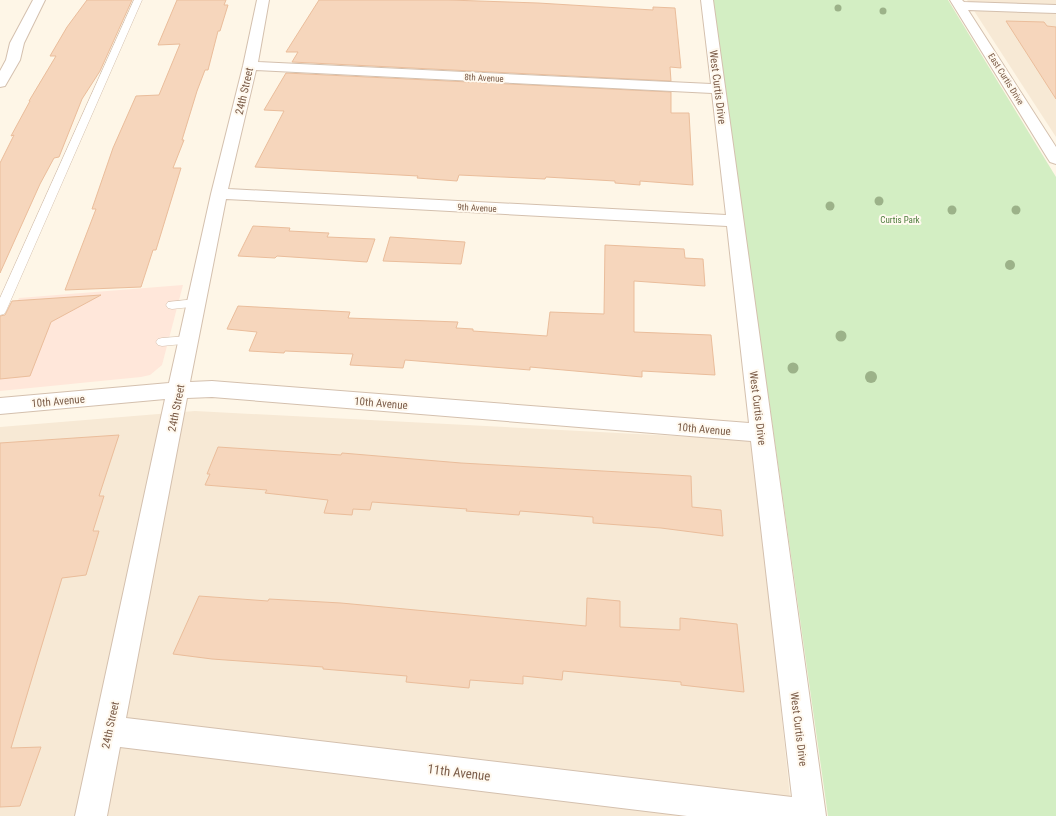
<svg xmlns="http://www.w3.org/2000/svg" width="1056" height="816" font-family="'Roboto Condensed',sans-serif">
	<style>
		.residential { fill: #f7e9d5 }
		.commercial { fill: #ffe7da }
		.green { fill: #d3eec3 }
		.building { fill: #f6d6bc; stroke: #eabd9b }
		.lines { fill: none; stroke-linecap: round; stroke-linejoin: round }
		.service-casing { stroke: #d4c0ae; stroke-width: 1 }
		.minor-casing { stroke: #d4c0ae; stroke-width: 2 }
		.tertiary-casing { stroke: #d4c0ae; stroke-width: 2 }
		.service { fill: #fff; fill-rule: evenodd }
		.minor { fill: #fff; fill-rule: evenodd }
		.tertiary { fill: #fff; fill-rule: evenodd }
		.tree { fill: #9cb289 }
		.labels { text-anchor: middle; stroke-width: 4; stroke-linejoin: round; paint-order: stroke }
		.far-street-label { font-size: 9px; fill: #7b5c48; stroke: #fff9ef }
		.far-park-label { font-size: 9px; fill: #4c7b3c; stroke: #fff9ef }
		.street-label { font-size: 11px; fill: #7b5c48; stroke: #fff9ef }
		.near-street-label { font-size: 13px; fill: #7b5c48; stroke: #fff9ef }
	</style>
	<rect width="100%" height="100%" fill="#fef6e7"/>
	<g class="residential">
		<polygon points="967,0 1056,0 1056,137"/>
		<polygon points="195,411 753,440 792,816 0,816 0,427"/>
	</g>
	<polygon class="commercial" points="183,285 162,365 150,375 141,377 0,391 0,342 19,298"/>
	<polygon class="green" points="712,0 948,0 1056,177 1056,816 828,816"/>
	<g class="building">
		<polygon points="87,0 132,0 100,71 82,99 59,157 54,158 40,184 0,273 0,163 14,135 11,136 30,101 29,101 56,56 50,56 67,27"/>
		<polygon points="177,0 226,0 224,5 228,5 220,31 218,31 208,70 205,70 197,91 182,140 184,140 173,168 181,168 156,250 153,250 141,287 65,290 96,209 92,209 113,148 136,96 159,95 180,44 158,45"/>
		<polygon points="319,0 449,0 538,3 653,10 653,7 675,8 681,68 670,67 671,81 292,62 298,52 286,52"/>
		<polygon points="1006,21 1044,22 1047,26 1056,27 1056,99"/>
		<polygon points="286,73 671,92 671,113 689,113 693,185 640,181 640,185 615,183 615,181 546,177 545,179 459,175 457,181 417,178 418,176 255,167 284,111 264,110"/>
		<polygon points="253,226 290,228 289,231 329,233 327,237 375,239 367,262 277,256 275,258 238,256"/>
		<polygon points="390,237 465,242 461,264 383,261"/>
		<polygon points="605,245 684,249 685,258 703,259 705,286 634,281 634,332 711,335 715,375 642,371 642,377 530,367 530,370 405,360 403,368 350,365 353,354 285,351 284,353 249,351 257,332 227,329 238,306 350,312 348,318 458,322 456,328 473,329 473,331 547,336 550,312 604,314"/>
		<polygon points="101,295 51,322 30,376 0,379 0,316 5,315 12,301"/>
		<polygon points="119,435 99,496 104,496 93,531 99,531 86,575 62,578 11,748 41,747 20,806 0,807 0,443"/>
		<polygon points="218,447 341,455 342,453 461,463 691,476 692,507 721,510 723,536 661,528 593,523 593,517 520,511 519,515 466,511 467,509 372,502 370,510 353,509 352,515 324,513 328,500 265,493 267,490 205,485 210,474 207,474"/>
		<polygon points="199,596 268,601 269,599 341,603 586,626 587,598 620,601 620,627 680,630 680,618 737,624 744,692 681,685 681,682 563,671 562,680 523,676 523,684 470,680 469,688 406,682 407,676 323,669 323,667 212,659 173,654"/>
	</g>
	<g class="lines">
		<g class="service-casing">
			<g id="service">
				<polygon points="134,0 142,0 6,311 4,314 0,315 0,298"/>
				<polygon points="196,299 200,300 202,303 200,306 172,309 168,308 166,305 168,302"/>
				<polygon points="189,336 193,337 195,340 193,343 162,346 158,345 156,342 158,339 162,338"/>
			</g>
		</g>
		<g class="minor-casing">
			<g id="minor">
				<path d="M257,0h12l-11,62 453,22 -10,-84h12l113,816h-139l-567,-69 -13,69h-32l90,-417 -165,15v-16l169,-15 42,-189 32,-128zM256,70l456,23 14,122 -498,-26zM226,199l501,27 22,197 -537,-42 -22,1zM212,397l539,44 41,356 -666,-79 61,-320z"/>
				<polygon points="950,0 962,0 964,2 1056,5 1056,13 968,10 1056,147 1056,164 1050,162 1048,159"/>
			</g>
		</g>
		<g class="tertiary-casing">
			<polygon id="tertiary" points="33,0 45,0 24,43 20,60 5,86 0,87 0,71 6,60 10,43"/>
		</g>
		<use href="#service" class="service"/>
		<use href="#minor" class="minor"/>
		<use href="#tertiary" class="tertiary"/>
	</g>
	<g class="tree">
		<circle cx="838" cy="8" r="3.5"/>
		<circle cx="883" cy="11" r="3.5"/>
		<circle cx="879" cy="201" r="4.5"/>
		<circle cx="830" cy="206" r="4.5"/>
		<circle cx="952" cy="210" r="4.5"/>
		<circle cx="1016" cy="210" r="4.5"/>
		<circle cx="1010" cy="265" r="5"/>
		<circle cx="841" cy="336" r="5.5"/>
		<circle cx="793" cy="368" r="5.5"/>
		<circle cx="871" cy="377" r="6"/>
	</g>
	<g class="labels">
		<g class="far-street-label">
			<text transform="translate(484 78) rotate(3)" y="3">8th Avenue</text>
			<text transform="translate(1006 79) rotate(58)" y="3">East Curtis Drive</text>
			<text transform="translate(477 208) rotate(3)" y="3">9th Avenue</text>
		</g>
		<g class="far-park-label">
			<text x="900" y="223">Curtis Park</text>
		</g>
		<g class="street-label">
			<text transform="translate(718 87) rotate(83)" y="4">West Curtis Drive</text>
			<text transform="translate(244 91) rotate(-77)" y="4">24th Street</text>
			<text transform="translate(58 401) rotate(-5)" y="4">10th Avenue</text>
			<text transform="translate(381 403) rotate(5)" y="4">10th Avenue</text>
			<text transform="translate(176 408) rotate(-79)" y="4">24th Street</text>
			<text transform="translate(758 408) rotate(83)" y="4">West Curtis Drive</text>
			<text transform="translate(704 429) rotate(5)" y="4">10th Avenue</text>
			<text transform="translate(110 725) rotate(-78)" y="4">24th Street</text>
			<text transform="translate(799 729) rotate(83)" y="4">West Curtis Drive</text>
		</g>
		<g class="near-street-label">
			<text transform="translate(459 772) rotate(7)" y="5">11th Avenue</text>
		</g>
	</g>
</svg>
